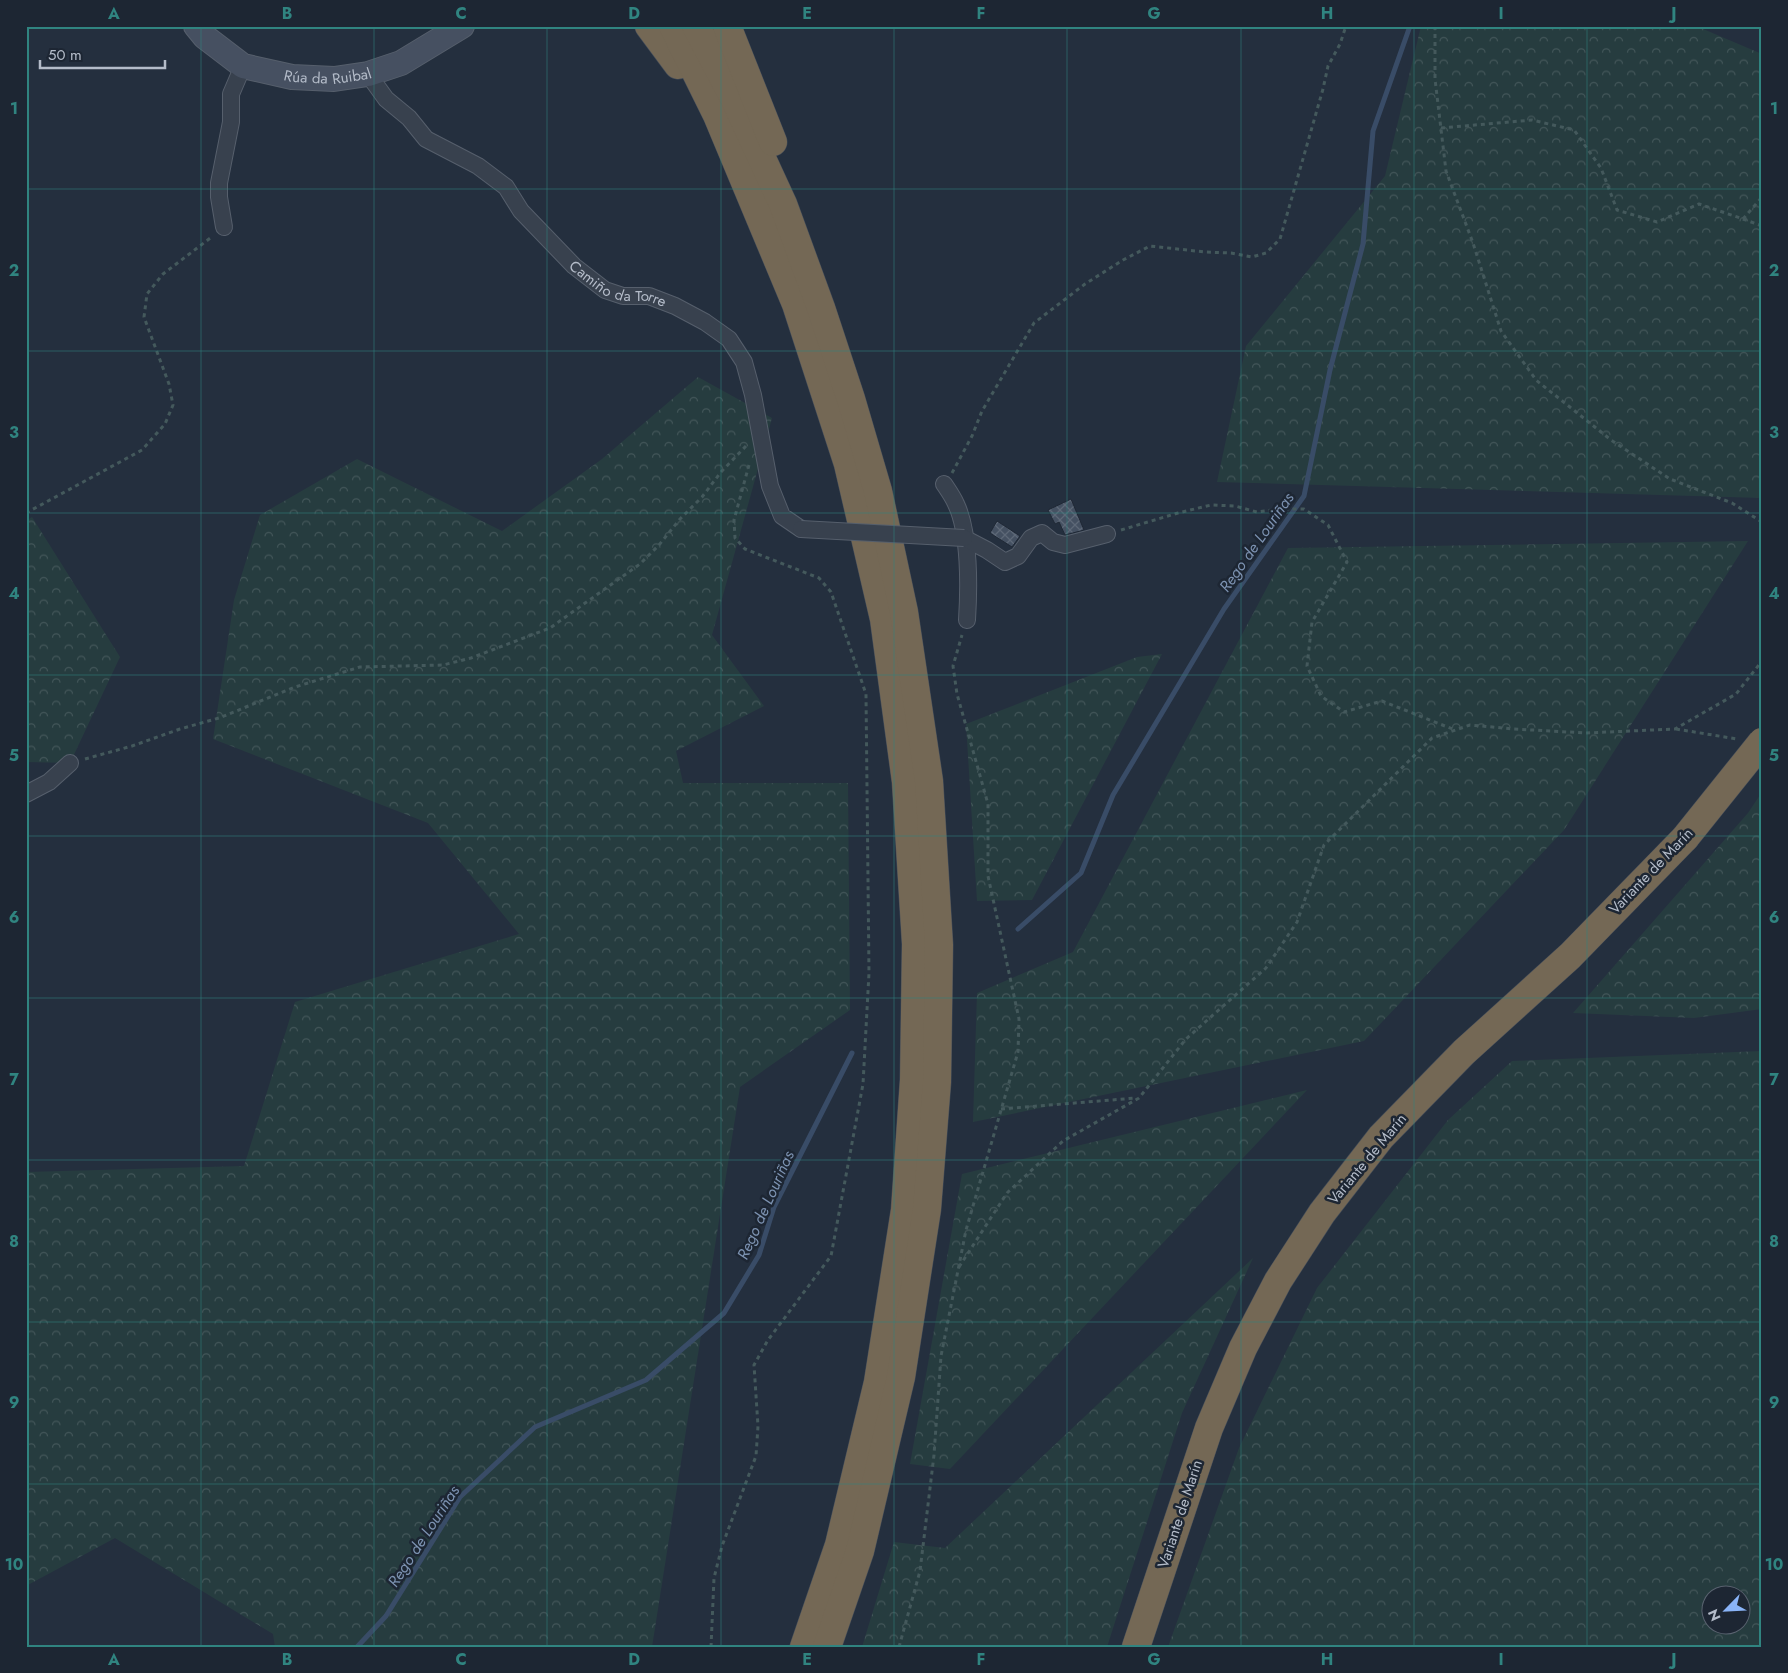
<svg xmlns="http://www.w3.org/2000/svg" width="1788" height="1673" font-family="Jost,sans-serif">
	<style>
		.forest { fill: url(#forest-crowns); fill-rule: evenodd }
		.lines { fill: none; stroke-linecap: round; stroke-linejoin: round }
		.stream { stroke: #394c67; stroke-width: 5 }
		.building { fill: url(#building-cross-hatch); stroke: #1f2835 }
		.street-casing { stroke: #565f6c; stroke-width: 18 }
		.secondary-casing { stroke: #565f6c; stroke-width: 26 }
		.highway-casing { stroke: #434c59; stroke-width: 29 }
		.path { stroke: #44595c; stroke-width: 3; stroke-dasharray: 4 4; stroke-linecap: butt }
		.street { stroke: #38414e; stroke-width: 16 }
		.secondary { stroke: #465061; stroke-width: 24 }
		.highway { stroke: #746855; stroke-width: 28 }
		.street-bridge-casing { stroke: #565f6c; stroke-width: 18; stroke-linecap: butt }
		.highway-bridge-casing { stroke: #434c59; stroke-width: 29; stroke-linecap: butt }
		.street-bridge { stroke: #38414e; stroke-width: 16 }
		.highway-bridge { stroke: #746855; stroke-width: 28 }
		.grid { fill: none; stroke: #308480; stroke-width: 1; stroke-opacity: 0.55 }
		.labels { text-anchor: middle; stroke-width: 5; stroke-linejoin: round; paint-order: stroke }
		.street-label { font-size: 15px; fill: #b4bcc9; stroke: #1d2633 }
		.water-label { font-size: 16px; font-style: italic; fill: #7c92b1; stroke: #1d2633 }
		.neatline { fill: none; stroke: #308480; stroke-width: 2 }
		.grid-label { font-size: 16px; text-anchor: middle; font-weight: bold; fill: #308480 }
	</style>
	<defs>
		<pattern id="forest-crowns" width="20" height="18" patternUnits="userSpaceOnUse" patternTransform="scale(1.25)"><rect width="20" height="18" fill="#263c3f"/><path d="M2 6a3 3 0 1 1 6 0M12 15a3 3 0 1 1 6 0" fill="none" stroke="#435659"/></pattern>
		<pattern id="building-cross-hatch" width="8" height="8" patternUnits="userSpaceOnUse" patternTransform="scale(1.25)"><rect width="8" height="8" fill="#455162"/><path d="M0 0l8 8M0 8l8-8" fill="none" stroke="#5d6877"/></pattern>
	</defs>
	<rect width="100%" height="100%" fill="#242f3e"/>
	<g class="forest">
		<polygon points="1421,26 1696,26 1762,54 1762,498 1217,482 1246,346 1385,176"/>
		<polygon points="698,377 772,418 712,635 764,706 676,751 683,783 848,783 850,1010 740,1087 652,1647 275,1647 273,1634 115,1538 26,1586 26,1172 244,1166 295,1002 519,934 428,823 213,739 234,600 260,515 357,459 502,531 602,459"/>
		<polygon points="32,517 120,657 70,763 26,762 26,521"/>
		<polygon points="1748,541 1564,830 1364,1041 973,1122 977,993 1073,952 1288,548"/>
		<polygon points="1162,654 1032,900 977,901 966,724 1137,657"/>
		<polygon points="1762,792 1762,1009 1694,1018 1573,1013 1748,813"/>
		<path d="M1762,1051v596h-594l71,-199 78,-160 131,-168 64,-59zM1710,1596h30v30h-30z"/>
		<polygon points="1307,1090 950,1469 910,1464 962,1174"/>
		<polygon points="1253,1258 1182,1413 1107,1647 862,1647 894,1542 945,1548"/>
	</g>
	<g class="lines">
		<g class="stream">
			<polyline points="1018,929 1081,873 1113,795 1224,609 1304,496 1330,370 1363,244 1373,131 1410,26"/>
			<polyline points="357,1647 386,1616 460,1497 535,1427 646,1380 724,1313 759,1255 774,1207 852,1053"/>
		</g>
	</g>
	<g class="building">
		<polygon points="1071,499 1084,530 1065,535 1059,522 1055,524 1048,510"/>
		<polygon points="997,521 1020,536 1012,547 990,533"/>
	</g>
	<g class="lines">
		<g class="street-casing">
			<g id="street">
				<path id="s1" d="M368,74l18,25 23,19 17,21 52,27 28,21 15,24 53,55 31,24 18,6h26l26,10 30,16 24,17 15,23 9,33 17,91 12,30 19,13"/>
				<polyline points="224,227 219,197 219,183 231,122 231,94 243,66"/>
				<path d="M944,484c4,6 9,13 12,20 14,29 13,85 11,116"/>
				<polyline points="964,538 987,550 1005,562 1018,556 1031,538 1042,533 1053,542 1065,545 1107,534"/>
				<polyline points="26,794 49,782 70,763"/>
			</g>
		</g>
		<g class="secondary-casing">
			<g id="secondary">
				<path id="s2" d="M196,26l9,11 38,29 49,11 42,2 34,-5 33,-11 61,-37"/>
			</g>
		</g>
		<g class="highway-casing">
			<g id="highway">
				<polyline points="649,26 678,65"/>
				<polyline points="673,26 717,115 796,304 848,464 884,619 906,782 916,944 914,1080 905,1210 878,1382 839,1545 804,1647"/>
				<polyline points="696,26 735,100 783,204 821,308 851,399 878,491 904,612 929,781 939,945 937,1082 927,1209 901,1377 860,1551 827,1647"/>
				<polyline points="727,26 773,142"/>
				<polyline points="1136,1647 1209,1428 1243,1348 1278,1281 1322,1213 1381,1137 1464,1052 1570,956 1685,838"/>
			</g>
		</g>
		<g class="path">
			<polyline points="1435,26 1435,79 1446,171 1473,243 1501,331 1536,380 1611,440 1670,479 1732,503 1762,522"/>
			<polyline points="1441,128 1532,120 1574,130 1601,168 1617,210 1657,222 1699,204 1743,219 1762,197"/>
			<polyline points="1743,219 1762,226"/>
			<polyline points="952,473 972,436 982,411 1034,323 1085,284 1123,260 1150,246 1205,252 1231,253 1252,257 1266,253 1280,239 1323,89 1328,66 1340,44 1346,26"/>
			<polyline points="26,513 142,450 165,424 173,405 169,384 144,317 147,294 163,274 213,236"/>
			<polyline points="1121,530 1178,513 1211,505 1235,506 1257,512 1281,509 1304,509 1328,525 1347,562 1312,622 1307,666 1321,696 1344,712 1382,701 1455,730"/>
			<polyline points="1676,729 1737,739"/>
			<polyline points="85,759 132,746 180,729 219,718 295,687 360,667 443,665 471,658 550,628 640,564 659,545 680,519 702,497 721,472 746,446"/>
			<polyline points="1001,1109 1136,1098"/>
			<polyline points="959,1267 1007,1193 1063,1141 1139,1098 1186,1039 1266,968 1297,922 1324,845 1432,738 1470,725 1514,729 1586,733 1675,729 1736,694 1762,661"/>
			<polyline points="711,1647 714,1578 722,1546 756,1456 758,1426 754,1365 768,1340 831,1256 863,1084 869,973 866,694 831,592 819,578 745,549 735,538 734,520 749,465"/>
			<polyline points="899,1647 920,1571 934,1455 941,1356 966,1230 1018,1052 1019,1019 988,876 988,804 957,694 953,666 962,635"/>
		</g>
		<use href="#street" class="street"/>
		<use href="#secondary" class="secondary"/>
		<use href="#highway" class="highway"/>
		<g class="street-bridge-casing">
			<polyline id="street-bridge" points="801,529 964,538"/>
		</g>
		<g class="highway-bridge-casing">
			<polyline id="highway-bridge" points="1685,838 1762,742"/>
		</g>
		<use href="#street-bridge" class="street-bridge"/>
		<use href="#highway-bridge" class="highway-bridge"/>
	</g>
	<path class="grid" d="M201,26v1621M374,26v1621M547,26v1621M721,26v1621M894,26v1621M1067,26v1621M1241,26v1621M1414,26v1621M1587,26v1621M26,189h1736M26,351h1736M26,513h1736M26,675h1736M26,836h1736M26,998h1736M26,1160h1736M26,1322h1736M26,1484h1736"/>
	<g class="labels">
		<g class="street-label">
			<text dy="5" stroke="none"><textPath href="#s2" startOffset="148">Rúa da Ruibal</textPath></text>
			<text dy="5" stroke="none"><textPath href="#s1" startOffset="335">Camiño da Torre</textPath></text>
			<text transform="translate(1651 871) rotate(-46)" y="5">Variante de Marín</text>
			<text transform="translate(1367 1159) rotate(-50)" y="5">Variante de Marín</text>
			<text transform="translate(1180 1514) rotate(-72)" y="5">Variante de Marín</text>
		</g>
		<g class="water-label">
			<text transform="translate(1256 542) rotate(-55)" y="6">Rego de Louriñas</text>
			<text transform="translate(765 1205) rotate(-66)" y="6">Rego de Louriñas</text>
			<text transform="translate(423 1536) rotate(-57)" y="6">Rego de Louriñas</text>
		</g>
	</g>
	<rect width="1788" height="1673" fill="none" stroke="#1d2633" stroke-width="55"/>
	<g transform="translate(1726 1610) rotate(246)"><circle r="24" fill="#1d2633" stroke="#59626f"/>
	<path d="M0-4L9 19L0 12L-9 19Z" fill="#8ab4f8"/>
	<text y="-8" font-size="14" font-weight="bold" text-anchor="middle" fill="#b4bcc9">N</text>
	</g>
	<path d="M40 60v8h125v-8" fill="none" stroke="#b4bcc9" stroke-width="2.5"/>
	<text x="48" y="60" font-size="15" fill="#b4bcc9" stroke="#1d2633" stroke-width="4" paint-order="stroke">50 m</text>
	<rect x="28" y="28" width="1732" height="1618" class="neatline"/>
	<g class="grid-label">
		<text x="114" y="19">A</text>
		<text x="287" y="19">B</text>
		<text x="461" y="19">C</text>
		<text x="634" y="19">D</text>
		<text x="807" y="19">E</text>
		<text x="981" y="19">F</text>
		<text x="1154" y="19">G</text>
		<text x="1327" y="19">H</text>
		<text x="1501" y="19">I</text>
		<text x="1674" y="19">J</text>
		<text x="14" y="114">1</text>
		<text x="1774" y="114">1</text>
		<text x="14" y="276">2</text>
		<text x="1774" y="276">2</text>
		<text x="14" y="438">3</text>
		<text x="1774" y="438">3</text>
		<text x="14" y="599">4</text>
		<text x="1774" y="599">4</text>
		<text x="14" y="761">5</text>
		<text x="1774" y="761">5</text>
		<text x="14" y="923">6</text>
		<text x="1774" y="923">6</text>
		<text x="14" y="1085">7</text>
		<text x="1774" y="1085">7</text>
		<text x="14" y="1247">8</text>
		<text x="1774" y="1247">8</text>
		<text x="14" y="1408">9</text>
		<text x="1774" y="1408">9</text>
		<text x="14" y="1570">10</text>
		<text x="1774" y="1570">10</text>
		<text x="114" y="1665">A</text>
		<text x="287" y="1665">B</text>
		<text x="461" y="1665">C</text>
		<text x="634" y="1665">D</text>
		<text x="807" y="1665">E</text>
		<text x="981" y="1665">F</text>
		<text x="1154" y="1665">G</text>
		<text x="1327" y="1665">H</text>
		<text x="1501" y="1665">I</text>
		<text x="1674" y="1665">J</text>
	</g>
</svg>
